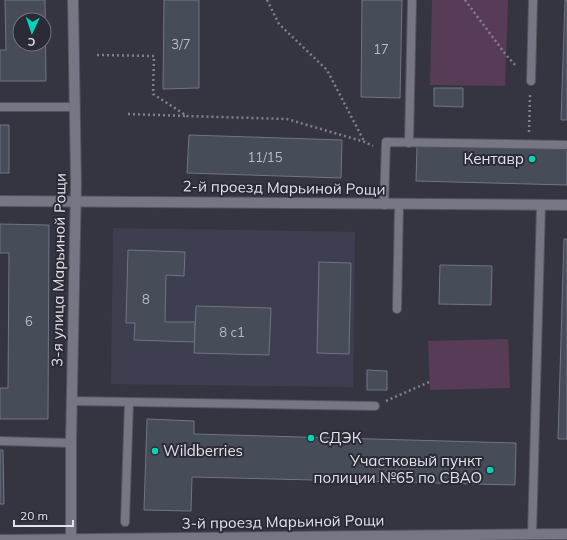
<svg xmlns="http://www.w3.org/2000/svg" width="567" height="540" font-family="Mulish,sans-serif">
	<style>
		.built { fill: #3e3e51 }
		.green { fill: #583b57 }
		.building { fill: #464c58; stroke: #6f7582; fill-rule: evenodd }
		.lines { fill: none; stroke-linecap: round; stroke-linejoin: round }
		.service-casing { stroke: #54545e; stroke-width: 10 }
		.minor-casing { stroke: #54545e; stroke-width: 12 }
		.path { stroke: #7f808a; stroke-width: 2.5; stroke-dasharray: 2 3; stroke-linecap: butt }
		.service { stroke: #767785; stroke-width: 8 }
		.minor { stroke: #767785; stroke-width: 10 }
		.poi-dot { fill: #03d5b6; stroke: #2b2b37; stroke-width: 1.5 }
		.labels { text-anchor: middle; stroke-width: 4; stroke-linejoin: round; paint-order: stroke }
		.number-label { font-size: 13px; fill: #babcc6 }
		.poi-label { font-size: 15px; fill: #e1e2ea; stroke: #2b2b37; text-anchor: end }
		.street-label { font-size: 15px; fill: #e1e2ea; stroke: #2b2b37 }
	</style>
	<rect width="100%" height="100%" fill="#353542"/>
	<polygon class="built" points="113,228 355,232 353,387 111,384"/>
	<g class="green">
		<polygon points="432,0 508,0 505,86 430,85"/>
		<polygon points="508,339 510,388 430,390 428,341"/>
	</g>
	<g class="building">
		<path d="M5,0h40l1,81h-46v-31h6zM20,20h24v24h-24z"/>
		<polygon points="164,0 199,0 199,88 163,89"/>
		<polygon points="362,0 402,0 400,98 361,97"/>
		<polygon points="565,0 567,0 567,120 561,120"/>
		<polygon points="434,88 463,88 463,107 434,106"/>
		<rect x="0" y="125" width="9" height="48"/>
		<polygon points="189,135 342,140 341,178 187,173"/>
		<polygon points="417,146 567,149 567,185 416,181"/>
		<polygon points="0,224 49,225 48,419 0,419 0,388 8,388 9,253 0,253"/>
		<polygon points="564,239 567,239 567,439 558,439"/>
		<polygon points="128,250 185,252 184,276 166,275 165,322 195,322 195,342 134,340 135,323 126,323"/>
		<polygon points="319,262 351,263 349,354 317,353"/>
		<polygon points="440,265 492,266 491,305 439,304"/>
		<polygon points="196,306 271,308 269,355 194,353"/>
		<polygon points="367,370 387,371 387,390 367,390"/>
		<polygon points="147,419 194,421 194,434 516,443 515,485 192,477 191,511 144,510"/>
		<polygon points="0,450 3,450 4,504 0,504"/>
	</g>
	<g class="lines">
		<g class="service-casing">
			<g id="service">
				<polyline points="531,81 533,0"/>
				<polyline points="0,107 75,107"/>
				<polyline points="409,143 412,0"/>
				<polyline points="384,205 386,142 567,145"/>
				<polyline points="397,309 399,205"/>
				<polyline points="72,401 375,406"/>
				<polyline points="0,441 71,443"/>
				<polyline points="125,522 129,402"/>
				<polyline points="532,535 541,205"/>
			</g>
		</g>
		<g class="minor-casing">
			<g id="minor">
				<polyline points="0,201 567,205"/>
				<polyline points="0,540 567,534"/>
				<polyline points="71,540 71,443 76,184 73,0"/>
			</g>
		</g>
		<g class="path">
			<polyline points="267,0 279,24 327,70 364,141"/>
			<polyline points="465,0 506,55 517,67"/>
			<polyline points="97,55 154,56 153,94 187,116 287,119 365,142 373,146"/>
			<polyline points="128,114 187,116"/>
			<polyline points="529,132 530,95"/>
			<polyline points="386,401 429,382"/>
		</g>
		<use href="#service" class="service"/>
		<use href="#minor" class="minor"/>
	</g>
	<g class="poi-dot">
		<circle cx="532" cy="159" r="4"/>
		<circle cx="311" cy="438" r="4"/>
		<circle cx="155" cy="451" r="4"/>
		<circle cx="490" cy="470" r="4"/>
	</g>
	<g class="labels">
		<g class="number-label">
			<text x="181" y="49">3/7</text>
			<text x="381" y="54">17</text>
			<text x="265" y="162">11/15</text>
			<text x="146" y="304">8</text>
			<text x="29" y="326">6</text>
			<text x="232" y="337">8 с1</text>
		</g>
		<g class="poi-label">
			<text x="524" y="164">Кентавр</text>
			<text x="319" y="443" text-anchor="start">СДЭК</text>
			<text x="163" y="456" text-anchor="start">Wildberries</text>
			<text x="482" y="466">Участковый пункт<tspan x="482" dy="17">полиции №65 по СВАО</tspan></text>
		</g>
		<g class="street-label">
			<text transform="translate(284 188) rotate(1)" y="5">2-й проезд Марьиной Рощи</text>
			<text transform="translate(59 270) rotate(-89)" y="5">3-я улица Марьиной Рощи</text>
			<text transform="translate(283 522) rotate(-1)" y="5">3-й проезд Марьиной Рощи</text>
		</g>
	</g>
	<g transform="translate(32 32) rotate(183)"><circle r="19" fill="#2b2b37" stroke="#74747f"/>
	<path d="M0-3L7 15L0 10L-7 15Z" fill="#03d5b6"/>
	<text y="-6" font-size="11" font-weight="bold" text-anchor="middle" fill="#e1e2ea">С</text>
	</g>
	<path d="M14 520v6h59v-6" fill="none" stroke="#e1e2ea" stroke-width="2"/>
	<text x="20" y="520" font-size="12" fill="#e1e2ea" stroke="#2b2b37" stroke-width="3" paint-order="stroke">20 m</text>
</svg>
